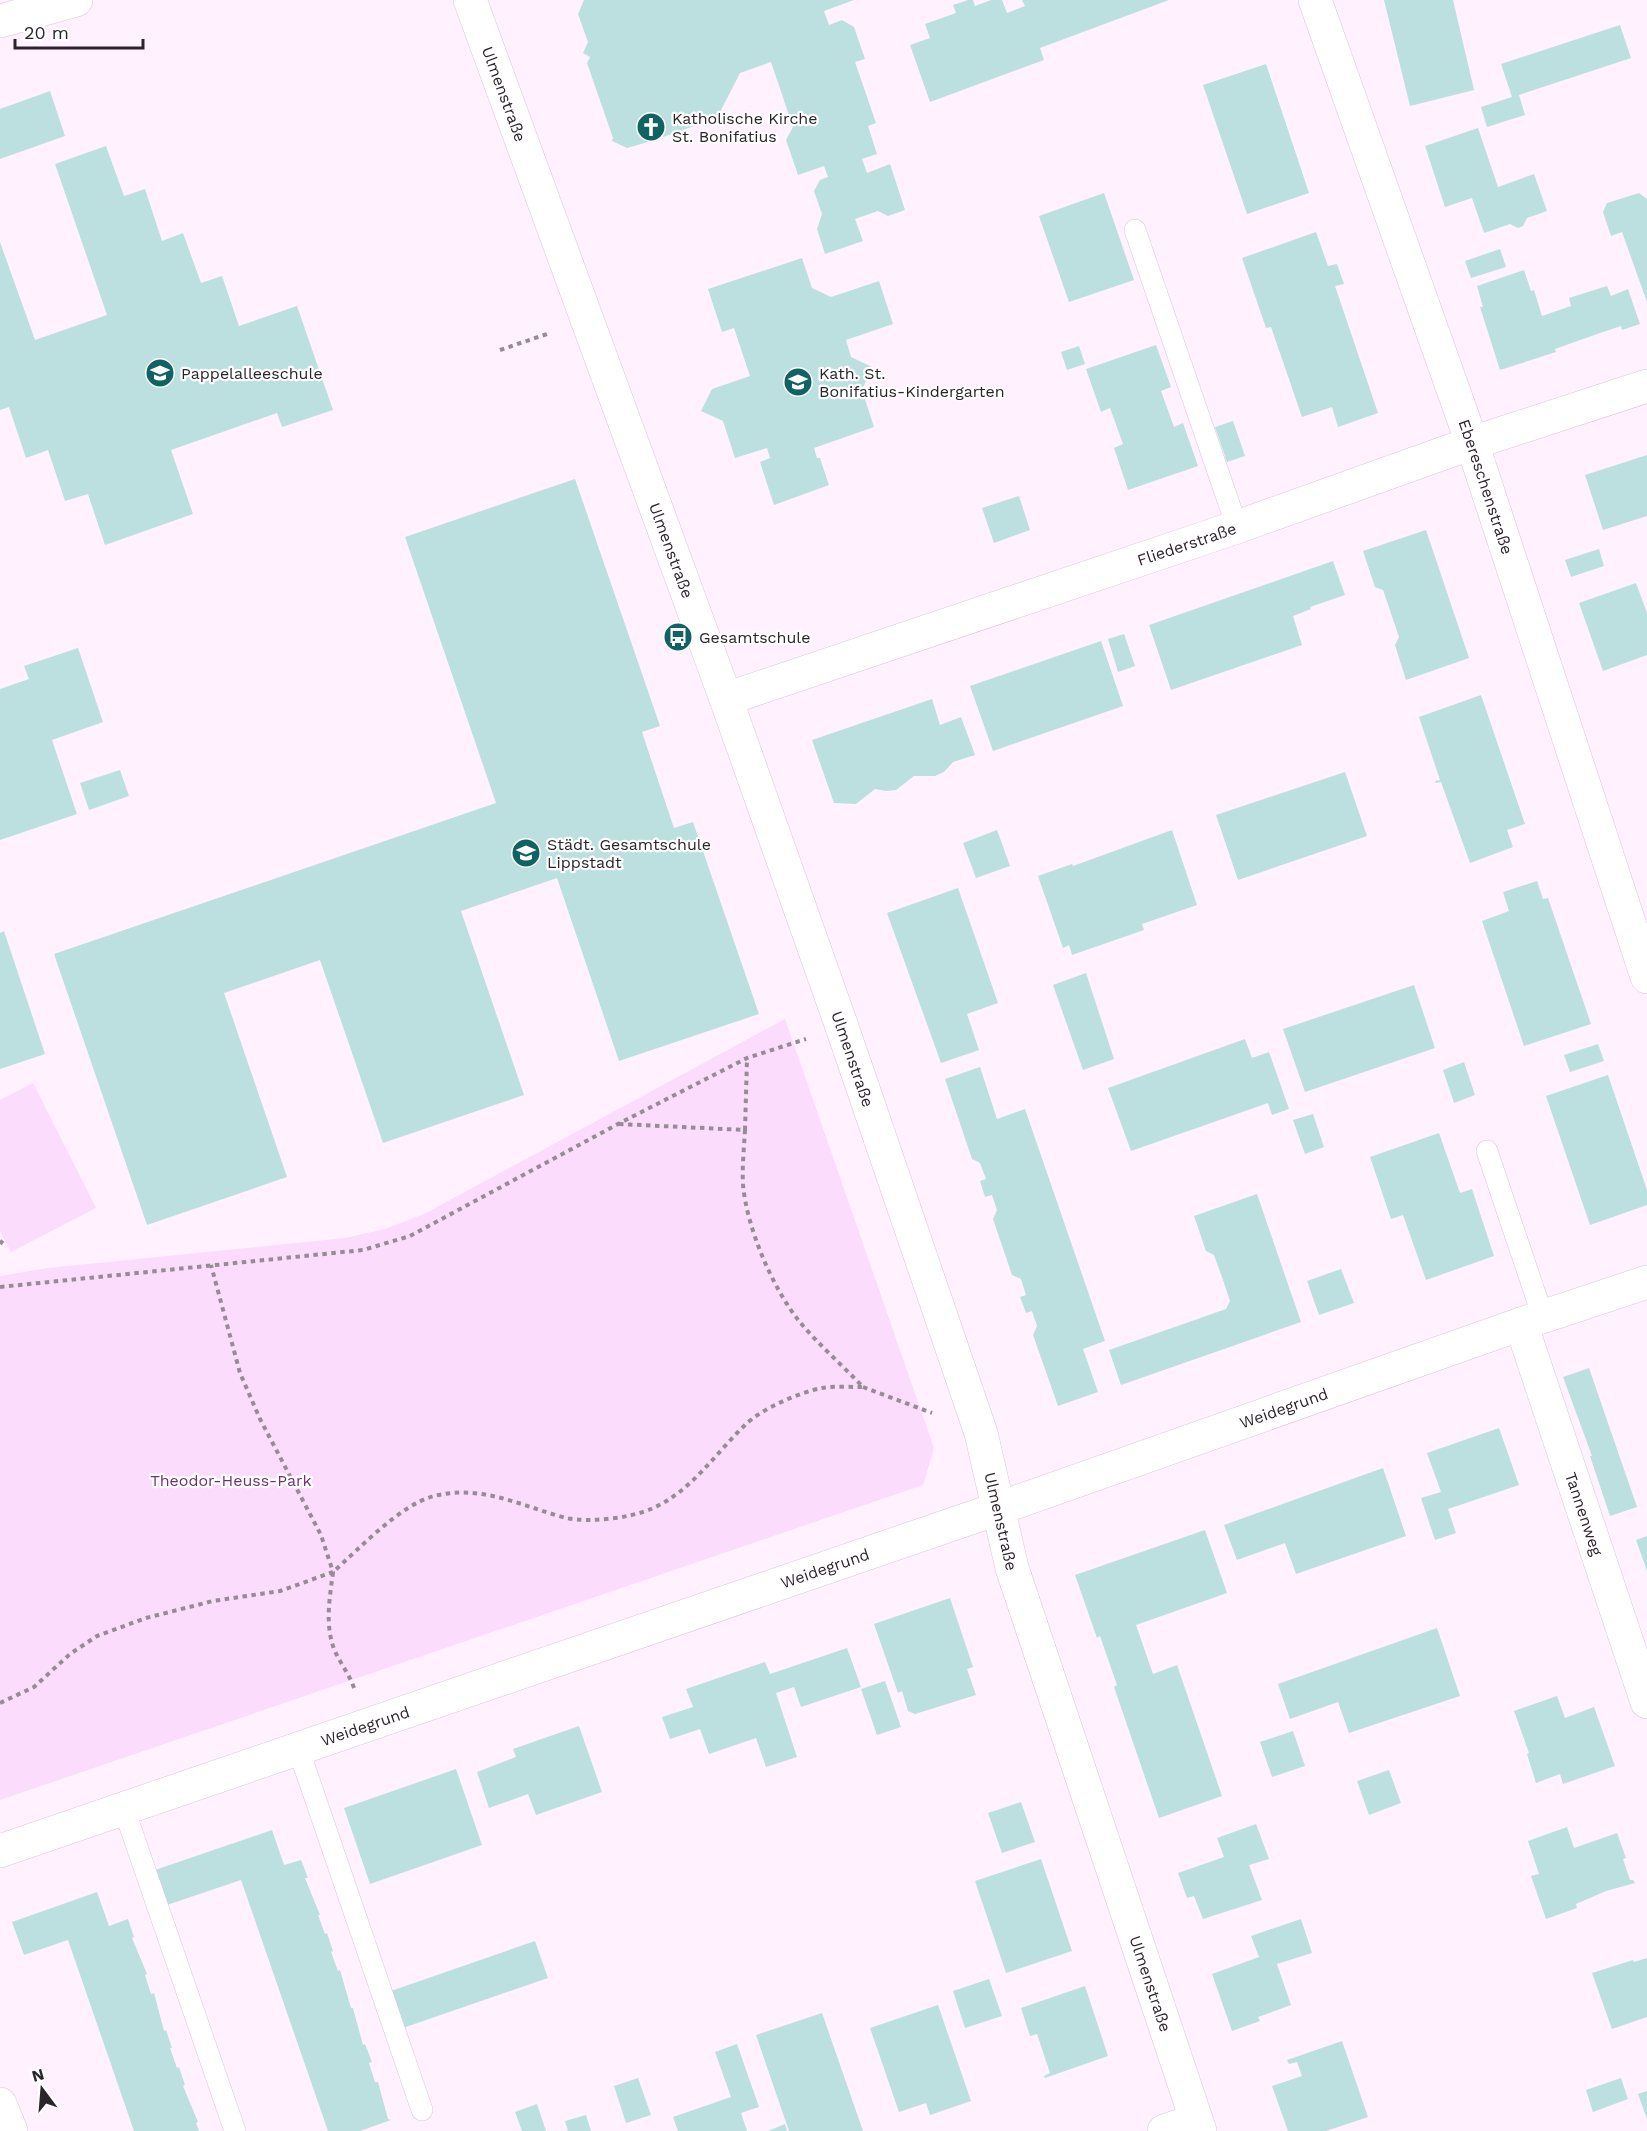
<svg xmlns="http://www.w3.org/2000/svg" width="1647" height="2131" font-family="'Work Sans',sans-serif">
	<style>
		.green { fill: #fcdcfc }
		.building { fill: #bce0df }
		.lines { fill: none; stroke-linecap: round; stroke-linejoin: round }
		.lane-casing { stroke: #dbc5da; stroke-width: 22 }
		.street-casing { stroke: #dbc5da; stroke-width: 34 }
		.path { stroke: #978c96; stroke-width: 4; stroke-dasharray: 4.5 4.5; stroke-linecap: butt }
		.lane { stroke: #fff; stroke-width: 21 }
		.street { stroke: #fff; stroke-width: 33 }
		.labels { text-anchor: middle; stroke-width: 4.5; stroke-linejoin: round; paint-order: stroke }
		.street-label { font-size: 16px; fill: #2c242c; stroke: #fff }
		.poi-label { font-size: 16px; fill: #2c242c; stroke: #fff; text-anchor: start }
		.park-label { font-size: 16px; fill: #6a356c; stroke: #fff }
	</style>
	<rect width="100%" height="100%" fill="#fff1fe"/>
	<g class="green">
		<polygon points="785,1019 934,1448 923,1485 0,1800 0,1276 48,1268 345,1238 385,1229 424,1214"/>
		<polygon points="33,1083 96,1208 11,1252 0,1231 0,1100"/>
	</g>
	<g class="building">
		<polygon points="584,0 854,0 824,11 829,25 842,20 854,27 865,59 855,62 876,123 868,126 877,154 862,159 867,173 890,164 905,210 888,216 878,211 855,219 863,241 825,254 817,229 822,214 814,191 820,180 828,177 824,166 798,175 786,140 793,127 771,62 740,73 717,118 663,137 661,129 653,131 648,142 627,148 612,141 613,138 587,63 590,57 583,53 588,42 578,14"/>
		<polygon points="968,0 973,0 975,6 991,0 1002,0 1007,13 1025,6 1022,0 1169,0 1040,48 1044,60 930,102 910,45 930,38 925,24 956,13 953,5"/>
		<polygon points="1384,0 1453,0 1474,90 1410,106"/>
		<polygon points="1620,25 1631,58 1519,95 1525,115 1487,127 1481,107 1512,97 1501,64"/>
		<polygon points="1266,64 1309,193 1247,214 1203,85"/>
		<polygon points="50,91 65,136 0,159 0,109"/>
		<polygon points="1478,128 1498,187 1534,174 1547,211 1527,218 1523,226 1518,228 1510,224 1484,233 1472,198 1445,207 1425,146"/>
		<polygon points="106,146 124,196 145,189 162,241 183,233 201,283 222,276 239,326 297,306 333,410 282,427 277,413 171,450 193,514 105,545 88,494 65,501 48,450 26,458 9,407 0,410 0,242 35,340 107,315 55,164"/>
		<polygon points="1104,193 1134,280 1069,302 1039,216"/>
		<polygon points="1639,193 1647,199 1647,302 1622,232 1611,236 1603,212 1607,203"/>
		<polygon points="1316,232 1328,266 1337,264 1344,284 1335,286 1378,413 1338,427 1332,407 1302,417 1271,327 1266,328 1242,258"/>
		<polygon points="1500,249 1506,267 1471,278 1465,261"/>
		<polygon points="802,258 812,288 831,297 879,281 893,324 846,340 851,357 872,367 862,390 874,427 814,448 817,458 820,458 829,485 774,505 760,462 770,458 767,448 735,458 723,421 701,411 712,389 750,376 734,328 722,332 708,289"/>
		<polygon points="1524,270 1531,291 1534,290 1542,316 1571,306 1569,298 1607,286 1611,296 1628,289 1640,324 1622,330 1621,326 1600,333 1555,349 1556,352 1500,370 1480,307 1483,307 1477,286"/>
		<polygon points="1156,345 1171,387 1161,391 1174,427 1183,423 1198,466 1128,490 1114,448 1123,444 1110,408 1101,412 1086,369"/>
		<polygon points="1079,346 1085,364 1067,370 1061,352"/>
		<polygon points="1233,421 1245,456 1227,462 1215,427"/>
		<polygon points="1647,455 1647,516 1603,530 1585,475"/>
		<polygon points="575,479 660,726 642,732 674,828 693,822 759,1014 619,1061 557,878 461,911 524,1095 383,1143 320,960 224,993 287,1177 147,1225 54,954 496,803 405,537"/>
		<polygon points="1019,496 1030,530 994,543 982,508"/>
		<polygon points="1426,530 1469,658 1406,680 1395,645 1399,637 1383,590 1375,587 1363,551"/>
		<polygon points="1599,549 1604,566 1571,577 1565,560"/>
		<polygon points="1333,561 1345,595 1310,607 1311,609 1293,616 1302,645 1171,690 1149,625"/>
		<polygon points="1636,583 1647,613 1647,655 1603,671 1579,603"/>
		<polygon points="1124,634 1135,666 1118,672 1108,639"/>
		<polygon points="1101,641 1123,706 993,751 970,686"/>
		<polygon points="78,648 103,722 52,740 77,814 0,840 0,689 29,679 24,666"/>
		<polygon points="1481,695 1525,824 1507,830 1513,847 1470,863 1441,782 1436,783 1435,781 1440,780 1419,717"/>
		<polygon points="932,699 940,725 961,717 975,755 953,762 944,772 935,776 914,776 896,790 886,791 875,789 856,804 834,803 812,740"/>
		<polygon points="120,770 129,796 89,810 80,783"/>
		<polygon points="1345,772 1367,836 1238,880 1216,815"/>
		<polygon points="997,830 1010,866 976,878 963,843"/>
		<polygon points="1172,830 1197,905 1142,924 1144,930 1072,955 1069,945 1063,948 1038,876 1072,864 1073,866"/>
		<polygon points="1537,881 1543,899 1548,898 1591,1024 1524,1046 1482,921 1509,911 1503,892"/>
		<polygon points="958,888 998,1003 967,1014 979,1050 941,1063 887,913"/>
		<polygon points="4,931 45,1054 0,1069 0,933"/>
		<polygon points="1086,973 1114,1059 1083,1070 1053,985"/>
		<polygon points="1414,985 1435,1048 1305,1092 1283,1029"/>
		<polygon points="1245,1039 1252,1058 1269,1052 1289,1109 1272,1115 1268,1103 1131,1151 1108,1088"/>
		<polygon points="1598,1044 1604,1061 1570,1072 1564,1055"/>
		<polygon points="1464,1062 1475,1095 1454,1103 1443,1070"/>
		<polygon points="980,1067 997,1119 1025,1109 1105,1341 1083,1349 1098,1392 1058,1406 1033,1335 1037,1326 1032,1311 1026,1313 1020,1297 1026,1295 1021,1279 1012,1275 993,1219 997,1210 992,1195 985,1197 980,1181 986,1179 980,1163 972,1159 945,1079"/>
		<polygon points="1608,1075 1647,1190 1647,1205 1590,1225 1546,1096"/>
		<polygon points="1313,1114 1324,1147 1305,1154 1293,1120"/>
		<polygon points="1439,1133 1460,1193 1472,1189 1494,1256 1426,1280 1403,1215 1391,1219 1370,1157"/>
		<polygon points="1257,1194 1301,1322 1121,1385 1109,1350 1226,1309 1230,1301 1222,1277 1214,1255 1206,1251 1194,1216"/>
		<polygon points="1341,1269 1354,1303 1319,1315 1307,1281"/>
		<polygon points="1589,1368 1637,1507 1610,1516 1590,1456 1592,1456 1563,1377"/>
		<polygon points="1499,1428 1519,1485 1448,1509 1456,1533 1435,1540 1421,1498 1441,1492 1427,1453"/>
		<polygon points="1383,1468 1406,1536 1296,1574 1285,1543 1237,1560 1224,1525"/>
		<polygon points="1205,1530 1227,1593 1136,1625 1153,1674 1177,1665 1222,1796 1159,1818 1114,1687 1117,1685 1100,1636 1097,1638 1075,1575"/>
		<polygon points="1647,1536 1647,1571 1636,1540"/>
		<polygon points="950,1598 973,1667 967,1669 976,1695 915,1714 908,1711 902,1691 898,1693 874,1624"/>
		<polygon points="1437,1628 1460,1696 1349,1733 1338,1702 1290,1719 1278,1684"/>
		<polygon points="847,1648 861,1687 801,1707 794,1687 776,1693 797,1757 766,1767 756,1738 709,1754 700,1729 670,1739 662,1717 693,1707 686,1689 765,1662 770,1674"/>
		<polygon points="885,1681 901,1727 877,1735 861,1689"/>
		<polygon points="1557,1696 1565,1718 1594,1707 1615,1766 1563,1784 1560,1774 1536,1783 1527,1754 1529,1753 1514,1711"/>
		<polygon points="579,1726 602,1792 536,1815 528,1794 489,1808 477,1772 516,1757 513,1749"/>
		<polygon points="1293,1731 1305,1766 1272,1777 1260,1742"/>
		<polygon points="456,1769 482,1845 370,1884 344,1808"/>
		<polygon points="1389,1770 1401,1803 1369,1815 1357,1781"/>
		<polygon points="1021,1802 1035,1842 1002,1853 988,1813"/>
		<polygon points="1256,1824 1269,1859 1249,1865 1262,1900 1203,1919 1194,1896 1187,1898 1178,1873 1224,1857 1217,1838"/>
		<polygon points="1567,1827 1574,1848 1617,1833 1626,1858 1623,1859 1630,1880 1633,1880 1635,1883 1606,1891 1576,1904 1577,1908 1546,1919 1531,1876 1539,1874 1528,1841"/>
		<polygon points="272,1830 284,1865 301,1860 308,1878 305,1878 320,1915 318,1915 325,1934 327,1933 333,1951 331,1952 338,1971 340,1970 351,2008 353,2008 363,2045 365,2044 372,2062 369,2063 375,2082 378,2082 388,2119 391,2120 360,2131 328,2131 241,1880 164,1906 152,1871"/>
		<polygon points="1041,1859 1072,1951 1006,1973 975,1881"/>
		<polygon points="97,1892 109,1926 128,1919 134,1937 132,1938 147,1974 145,1975 151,1994 154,1993 164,2031 166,2030 172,2048 170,2048 177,2068 179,2067 185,2085 183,2086 198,2122 196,2123 199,2131 134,2131 68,1940 24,1955 12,1922"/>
		<polygon points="1301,1919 1312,1953 1277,1964 1291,2005 1258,2017 1260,2021 1232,2031 1212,1974 1259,1957 1251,1936"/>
		<polygon points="535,1941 548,1978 400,2029 388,1992"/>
		<polygon points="1647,1958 1647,2017 1612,2029 1592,1973 1633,1960 1634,1962"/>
		<polygon points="989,1979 1002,2016 965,2028 953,1991"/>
		<polygon points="1085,1986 1108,2056 1045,2078 1044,2076 1050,2073 1037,2034 1030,2036 1021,2008"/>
		<polygon points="938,2005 971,2101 930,2115 926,2103 899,2112 870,2028"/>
		<polygon points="822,2013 863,2131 789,2131 756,2035"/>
		<polygon points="1342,2041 1368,2117 1326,2131 1288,2131 1272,2086 1302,2076 1297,2062 1289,2064 1287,2060"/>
		<polygon points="737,2044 759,2107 741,2113 747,2131 678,2131 673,2117 731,2097 715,2052"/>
		<polygon points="638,2078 651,2115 626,2123 614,2086"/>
		<polygon points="1621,2078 1628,2099 1593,2112 1586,2090"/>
		<polygon points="1647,2091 1647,2119 1638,2094"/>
		<polygon points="537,2104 546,2131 522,2131 515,2112"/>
		<polygon points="586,2115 591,2131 568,2131 565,2121"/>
		<polygon points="785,2124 787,2131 768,2131"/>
	</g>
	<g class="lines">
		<g class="lane-casing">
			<g id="lane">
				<polyline points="1135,230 1237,527"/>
				<polyline points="1487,1151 1543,1317"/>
				<polyline points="298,1748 422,2110"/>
				<polyline points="124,1809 235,2131"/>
			</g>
		</g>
		<g class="street-casing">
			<g id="street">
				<path id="s1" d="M470,0l256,699 116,328 139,406 31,135 188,563"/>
				<path id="s2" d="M1315,0l157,443 175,534"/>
				<polyline points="0,21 76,0"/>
				<path id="s3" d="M726,699l511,-172 235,-84 175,-57"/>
				<path id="s4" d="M1521,1324l126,378"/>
				<path id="s5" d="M0,1851l997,-342 524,-185 126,-42"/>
				<polyline points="0,2104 11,2131"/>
				<polyline points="1164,2131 1196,2120"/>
			</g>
		</g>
		<g class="path">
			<polyline points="500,350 550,333"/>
			<polyline points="619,1124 745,1130 747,1059"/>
			<polyline points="0,1244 4,1239"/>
			<polyline points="0,1287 363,1250 410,1236 618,1124 747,1058 806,1039"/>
			<polyline points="863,1387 932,1413"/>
			<path d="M354,1688c-5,-15 -16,-27 -21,-42 -8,-25 -3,-49 0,-74 27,-24 67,-67 101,-76 48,-12 87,10 132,22 23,5 64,0 85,-9 40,-17 64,-55 94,-84 16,-16 55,-33 77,-37 13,-2 28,-1 41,-1 -21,-22 -45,-43 -64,-66 -27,-34 -52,-93 -56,-136 -1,-18 1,-37 2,-55"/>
			<polyline points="0,1703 34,1687 70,1654 97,1636 146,1618 213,1601 280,1591 333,1572 321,1535 260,1419 240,1373 211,1265"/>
		</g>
		<use href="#lane" class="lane"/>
		<use href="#street" class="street"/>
	</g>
	<defs>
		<g id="church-disc" transform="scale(1.5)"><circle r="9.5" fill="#116262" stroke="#fff"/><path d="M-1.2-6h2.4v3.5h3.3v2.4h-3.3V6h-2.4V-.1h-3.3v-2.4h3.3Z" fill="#fff"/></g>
		<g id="school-disc" transform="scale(1.5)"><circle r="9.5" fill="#116262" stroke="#fff"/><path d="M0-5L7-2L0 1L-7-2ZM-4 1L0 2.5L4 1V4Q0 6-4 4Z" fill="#fff"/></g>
		<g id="bus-disc" transform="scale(1.5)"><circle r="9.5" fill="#116262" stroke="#fff"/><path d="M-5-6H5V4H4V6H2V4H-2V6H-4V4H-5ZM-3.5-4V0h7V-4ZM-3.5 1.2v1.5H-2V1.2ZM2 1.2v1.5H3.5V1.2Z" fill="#fff"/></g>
	</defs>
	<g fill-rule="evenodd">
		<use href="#church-disc" x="651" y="127"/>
		<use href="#school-disc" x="160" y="373"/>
		<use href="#school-disc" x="798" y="382"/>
		<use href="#bus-disc" x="678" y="637"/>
		<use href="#school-disc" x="526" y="853"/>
	</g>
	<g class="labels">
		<g class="street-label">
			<text dy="6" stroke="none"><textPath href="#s1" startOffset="100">Ulmenstraße</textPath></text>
			<text dy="6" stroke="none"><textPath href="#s2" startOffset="516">Ebereschenstraße</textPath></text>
			<text dy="6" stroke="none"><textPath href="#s3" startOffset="486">Fliederstraße</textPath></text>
			<text dy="6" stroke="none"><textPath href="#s1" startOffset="586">Ulmenstraße</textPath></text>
			<text dy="6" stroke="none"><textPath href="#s1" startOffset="1126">Ulmenstraße</textPath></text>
			<text dy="6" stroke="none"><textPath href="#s5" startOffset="1358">Weidegrund</textPath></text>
			<text dy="6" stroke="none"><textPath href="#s4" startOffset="200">Tannenweg</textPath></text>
			<text dy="6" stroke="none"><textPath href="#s1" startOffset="1612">Ulmenstraße</textPath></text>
			<text dy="6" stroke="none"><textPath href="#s5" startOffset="872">Weidegrund</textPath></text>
			<text dy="6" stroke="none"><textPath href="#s5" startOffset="386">Weidegrund</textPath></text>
			<text dy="6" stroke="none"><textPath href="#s1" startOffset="2098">Ulmenstraße</textPath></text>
		</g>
		<g class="poi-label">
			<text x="672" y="124">Katholische Kirche<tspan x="672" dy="18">St. Bonifatius</tspan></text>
			<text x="181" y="379">Pappelalleeschule</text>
			<text x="819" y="379">Kath. St.<tspan x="819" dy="18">Bonifatius-Kindergarten</tspan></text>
			<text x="699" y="643">Gesamtschule</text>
			<text x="547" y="850">Städt. Gesamtschule<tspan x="547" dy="18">Lippstadt</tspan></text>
		</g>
		<g class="park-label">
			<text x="231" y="1486">Theodor-Heuss-Park</text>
		</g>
	</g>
	<g transform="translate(42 2089) rotate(344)" stroke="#ffffff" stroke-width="4.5" paint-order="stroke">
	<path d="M0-4.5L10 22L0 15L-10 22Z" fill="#2c242c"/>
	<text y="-9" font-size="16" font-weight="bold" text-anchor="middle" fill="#2c242c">N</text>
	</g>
	<path d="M15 39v9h128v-9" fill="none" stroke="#2c242c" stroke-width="3"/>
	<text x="24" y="39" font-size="18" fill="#2c242c" stroke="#ffffff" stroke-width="4.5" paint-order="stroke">20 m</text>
</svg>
